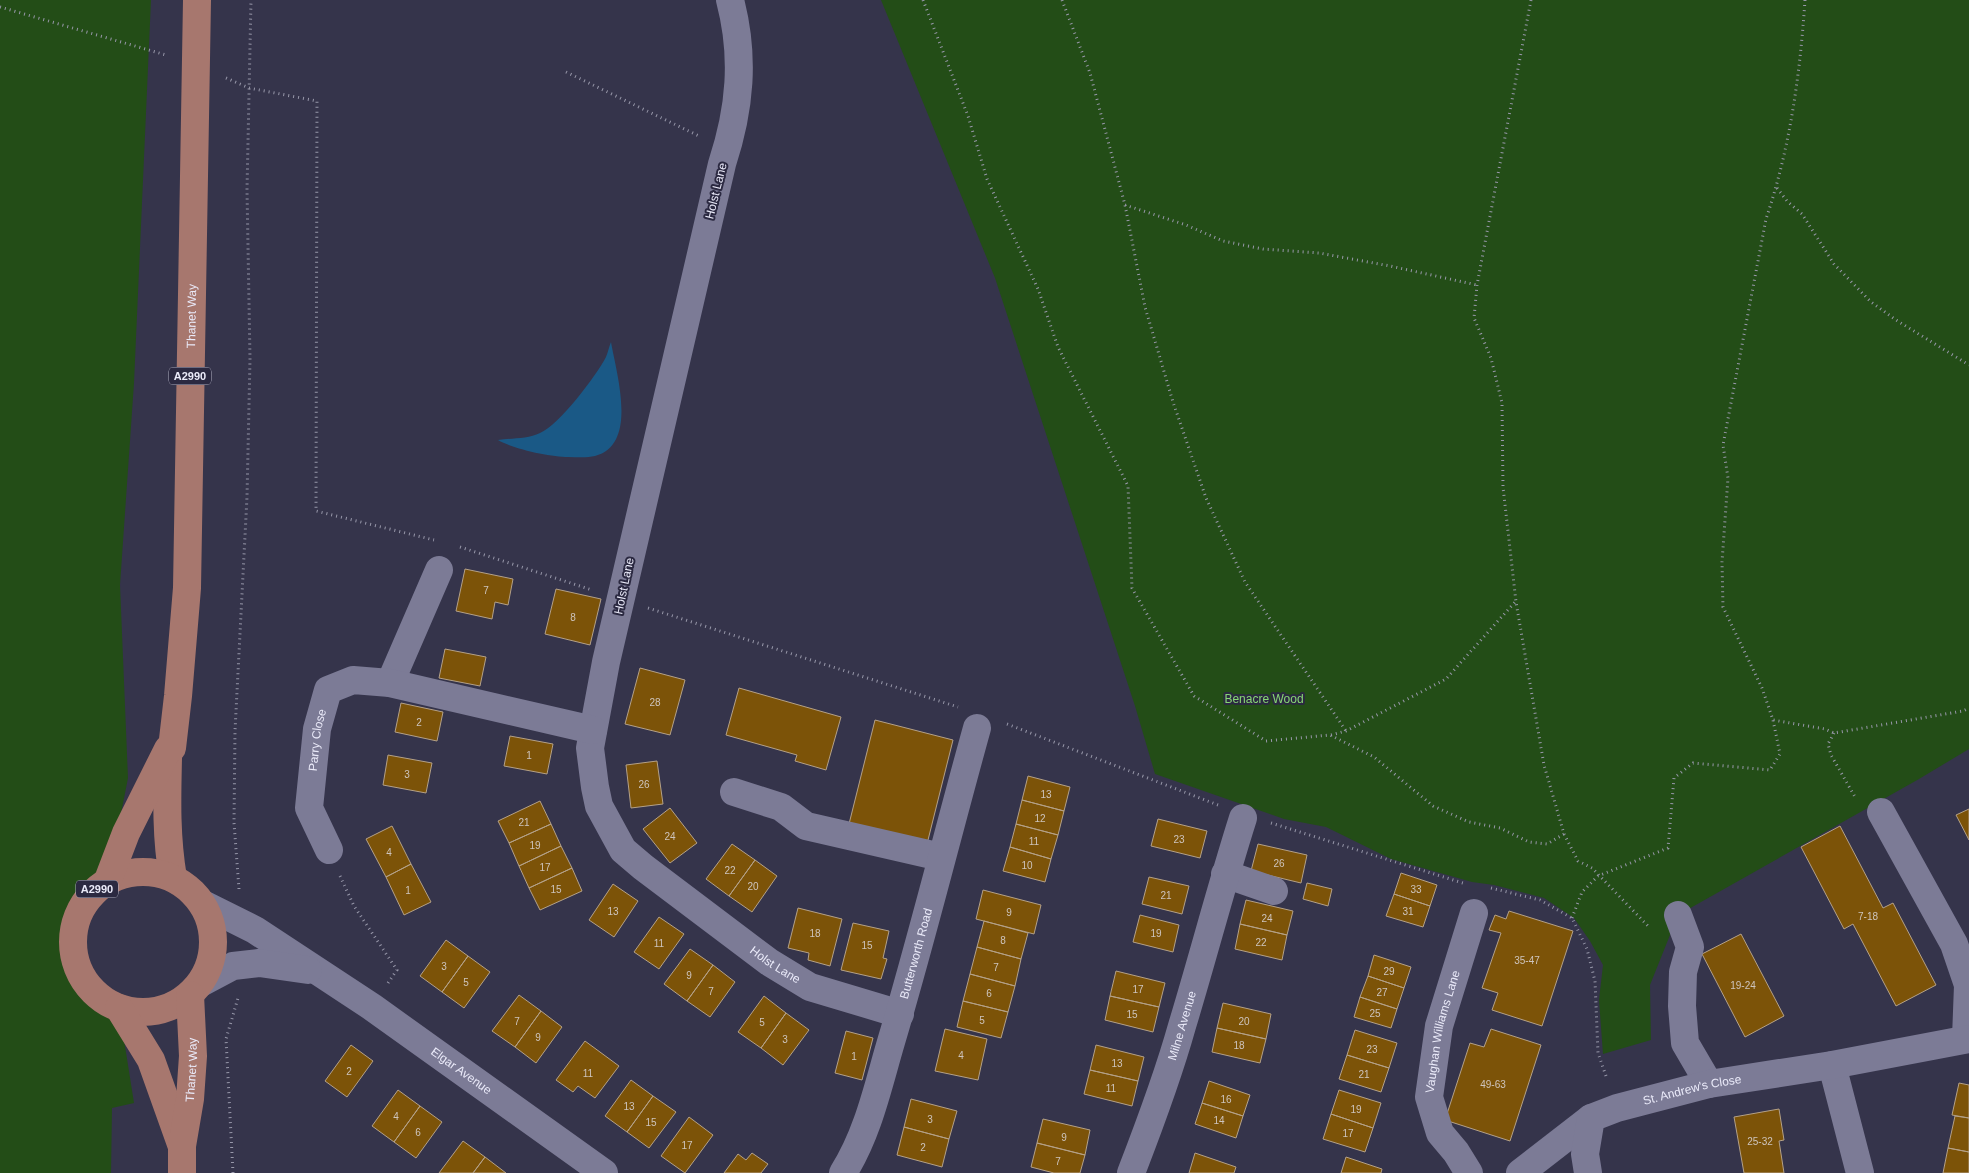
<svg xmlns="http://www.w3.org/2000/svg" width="1969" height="1173" font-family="Helvetica,sans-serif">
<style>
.green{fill:#234d17}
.water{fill:#1a5986}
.building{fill:#7c5308;stroke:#b4a188}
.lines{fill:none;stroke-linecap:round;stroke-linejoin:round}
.path{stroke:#9898aa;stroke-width:3;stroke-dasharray:1 4;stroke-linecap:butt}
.minor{stroke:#7c7b96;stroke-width:28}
.major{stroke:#a7776e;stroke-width:28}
.labels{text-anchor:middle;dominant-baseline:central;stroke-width:4;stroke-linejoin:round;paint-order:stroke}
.number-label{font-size:10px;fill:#cec4bd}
.shield{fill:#2b2941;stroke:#b1b0c2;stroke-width:1}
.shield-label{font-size:11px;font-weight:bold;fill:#eaeaf9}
.street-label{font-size:12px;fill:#eaeaf9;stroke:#2b2941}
.park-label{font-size:12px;fill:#88d675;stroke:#2b2941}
</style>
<rect width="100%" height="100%" fill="#35344b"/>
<path class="green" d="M 0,0 L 151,0 L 134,383 L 120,585 L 128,778 L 108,880 L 91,894 L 78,914 L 73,936 L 75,961 L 87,985 L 119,1008 L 134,1103 L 112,1108 L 111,1173 L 0,1173 Z
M 881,0 L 1969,0 L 1969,749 L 1919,779 L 1678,915 L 1650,985 L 1651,1040 L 1603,1054 L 1599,1000 L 1603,965 L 1590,941 L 1574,918 L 1544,898 L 1494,885 L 1472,882 L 1391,859 L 1326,827 L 1284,819 L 1155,774 L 1135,706 L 995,278 Z"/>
<path class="water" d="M 611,342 C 616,372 639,445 595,456 C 587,458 577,457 568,457 C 551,457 513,449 498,440 C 512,438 528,439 540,433 C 559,425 596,376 606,357 C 608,352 609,347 611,342 Z"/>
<path class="building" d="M 465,569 L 513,579 L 508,605 L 495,602 L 492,619 L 456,611 Z
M 556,589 L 601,599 L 590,645 L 545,634 Z
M 445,649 L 486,657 L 480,686 L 439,678 Z
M 640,668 L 685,680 L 670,735 L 625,724 Z
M 739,688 L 841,717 L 826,770 L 795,761 L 797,755 L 726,735 Z
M 401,703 L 443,712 L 437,741 L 395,732 Z
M 875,720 L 953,740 L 927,844 L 849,824 Z
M 510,736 L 553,744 L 547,774 L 504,766 Z
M 388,755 L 432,763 L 426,793 L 383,785 Z
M 657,761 L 663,804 L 631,808 L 626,765 Z
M 1028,776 L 1070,787 L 1064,811 L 1022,800 Z
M 1022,800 L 1064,811 L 1058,835 L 1016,824 Z
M 540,801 L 551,824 L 509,843 L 498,821 Z
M 670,808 L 697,843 L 670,863 L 643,829 Z
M 1969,809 L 1969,840 L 1956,815 Z
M 1158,819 L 1207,831 L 1200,858 L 1151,846 Z
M 551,824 L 561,846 L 519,866 L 509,843 Z
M 1016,824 L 1058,835 L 1051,859 L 1010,847 Z
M 392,826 L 411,864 L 386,877 L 366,839 Z
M 1840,826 L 1883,908 L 1893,903 L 1936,985 L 1896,1006 L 1853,924 L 1844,929 L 1801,847 Z
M 732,844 L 755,860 L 729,896 L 706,879 Z
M 1258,844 L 1307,855 L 1301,883 L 1251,871 Z
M 561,846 L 572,868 L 529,888 L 519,866 Z
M 1010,847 L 1051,859 L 1045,882 L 1003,871 Z
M 755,860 L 777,876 L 752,912 L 729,896 Z
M 411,864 L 431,902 L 404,915 L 386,877 Z
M 572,868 L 582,891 L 540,910 L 529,888 Z
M 1401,873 L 1437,885 L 1430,906 L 1394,894 Z
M 1149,877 L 1189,886 L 1182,914 L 1142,904 Z
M 1307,883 L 1332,889 L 1328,906 L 1303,899 Z
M 613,884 L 638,901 L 614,937 L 589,920 Z
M 983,890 L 1041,905 L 1034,934 L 976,919 Z
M 1394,894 L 1430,906 L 1423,927 L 1386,916 Z
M 1246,900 L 1293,911 L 1287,935 L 1240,924 Z
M 798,908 L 842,919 L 830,966 L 808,960 L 809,953 L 788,948 Z
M 1509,911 L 1573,931 L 1542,1026 L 1492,1010 L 1498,993 L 1482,988 L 1501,933 L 1489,930 L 1495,915 L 1506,919 Z
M 1140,915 L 1179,925 L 1173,952 L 1133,942 Z
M 659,917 L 684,934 L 659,969 L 634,952 Z
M 984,921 L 1028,933 L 1021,959 L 977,947 Z
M 853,923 L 889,931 L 883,958 L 887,959 L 881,979 L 841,970 Z
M 1240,924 L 1287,935 L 1282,960 L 1235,949 Z
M 1741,934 L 1784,1016 L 1745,1037 L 1702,954 Z
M 446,940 L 468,956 L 442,992 L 420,976 Z
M 977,947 L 1021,959 L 1015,986 L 970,974 Z
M 690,949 L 713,965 L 687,1001 L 664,984 Z
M 1374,955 L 1411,967 L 1404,988 L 1368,976 Z
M 468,956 L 490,972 L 464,1008 L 442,992 Z
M 713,965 L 735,982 L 710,1017 L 687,1001 Z
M 1116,971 L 1165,983 L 1159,1007 L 1110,996 Z
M 970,974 L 1015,986 L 1008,1012 L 963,1001 Z
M 1368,976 L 1404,988 L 1397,1009 L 1360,997 Z
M 519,995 L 541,1011 L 515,1047 L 492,1031 Z
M 764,996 L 786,1013 L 761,1048 L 738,1032 Z
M 1110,996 L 1159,1007 L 1153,1032 L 1105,1020 Z
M 1360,997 L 1397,1009 L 1391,1028 L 1354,1017 Z
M 963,1001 L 1008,1012 L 1001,1038 L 957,1027 Z
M 1223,1003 L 1271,1014 L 1266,1039 L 1217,1028 Z
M 541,1011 L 562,1027 L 536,1063 L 515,1047 Z
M 786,1013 L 809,1030 L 783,1065 L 761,1048 Z
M 1217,1028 L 1266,1039 L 1260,1063 L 1212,1052 Z
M 945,1029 L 987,1039 L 978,1080 L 935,1071 Z
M 1491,1029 L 1541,1045 L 1510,1141 L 1445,1120 L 1470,1043 L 1484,1047 Z
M 1355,1030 L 1397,1043 L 1389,1068 L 1347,1055 Z
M 846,1031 L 873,1038 L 862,1080 L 835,1073 Z
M 585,1041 L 619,1066 L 595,1098 L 578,1086 L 573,1092 L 556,1080 Z
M 351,1045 L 373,1061 L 347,1097 L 325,1081 Z
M 1096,1045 L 1144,1057 L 1138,1081 L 1090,1070 Z
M 1347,1055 L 1389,1068 L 1381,1092 L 1339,1079 Z
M 1090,1070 L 1138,1081 L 1132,1106 L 1084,1094 Z
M 631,1080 L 653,1096 L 627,1132 L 605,1116 Z
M 1209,1081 L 1250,1095 L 1243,1116 L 1202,1103 Z
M 1959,1083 L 1969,1085 L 1969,1118 L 1952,1115 Z
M 398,1090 L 420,1106 L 394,1142 L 372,1126 Z
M 1339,1090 L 1381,1103 L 1373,1128 L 1331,1114 Z
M 653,1096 L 676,1112 L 649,1148 L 627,1132 Z
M 911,1099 L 957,1111 L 949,1139 L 904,1127 Z
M 1202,1103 L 1243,1116 L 1236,1138 L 1195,1124 Z
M 420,1106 L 442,1122 L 416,1158 L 394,1142 Z
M 1779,1109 L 1784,1140 L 1779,1141 L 1784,1173 L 1744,1173 L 1734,1117 Z
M 1331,1114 L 1373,1128 L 1365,1152 L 1323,1139 Z
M 1955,1116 L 1969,1118 L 1969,1152 L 1948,1148 Z
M 689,1117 L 713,1135 L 685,1173 L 661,1156 Z
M 1043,1119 L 1090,1130 L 1085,1155 L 1037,1143 Z
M 904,1127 L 949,1139 L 942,1167 L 897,1155 Z
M 463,1141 L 485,1157 L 473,1173 L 439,1173 Z
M 1037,1143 L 1085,1155 L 1080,1173 L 1054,1173 L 1031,1167 Z
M 1948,1148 L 1969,1152 L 1969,1173 L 1943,1173 Z
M 752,1153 L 768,1164 L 761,1173 L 724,1173 L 738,1154 L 746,1160 Z
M 1195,1153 L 1236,1167 L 1234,1173 L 1189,1173 Z
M 485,1157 L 506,1173 L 473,1173 Z
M 1346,1157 L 1382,1169 L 1381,1173 L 1341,1173 Z"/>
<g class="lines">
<path class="path" d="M 923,0 L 968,116 L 987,179 L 1038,289 L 1058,347 L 1128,486 L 1132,588 L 1194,696 L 1266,741 L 1330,735 L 1374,757 L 1433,806 L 1469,822 L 1500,828 L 1529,842 L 1547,844 L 1564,834
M 1062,0 L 1090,73 L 1125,205 L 1145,307 L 1173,402 L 1206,498 L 1245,582 L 1346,731
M 1531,0 L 1477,285 L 1474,318 L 1491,358 L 1502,403 L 1503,487 L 1516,602 L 1544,765 L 1564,834 L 1578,861 L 1592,868 L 1650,928
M 1805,0 C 1800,75 1790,148 1766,219 L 1723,445 L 1728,478 L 1722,562 L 1723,607 L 1762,688 L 1773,720 L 1825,729 L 1834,733 L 1963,711 L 1969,708
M 0,7 L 166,55
M 566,72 L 699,136
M 226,78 L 249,88 L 317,101 L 316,511 L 434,540
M 1777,188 L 1787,201 L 1802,214 L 1834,264 L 1871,302 L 1896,320 L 1969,365
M 1125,205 L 1186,225 L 1223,241 L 1263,249 L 1319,253 L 1390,266 L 1477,285
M 460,547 L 592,590
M 648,608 L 958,707
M 1007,724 L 1218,805
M 1834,733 L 1828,744 L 1831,755 L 1855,797
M 1331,735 L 1346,731 L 1446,679 L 1515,602
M 1271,823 L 1466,884
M 340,876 L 354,906 L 397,970 L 388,983
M 1491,888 L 1540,900 L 1572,918 L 1587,949 L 1595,981 L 1598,1053 L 1607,1079
M 239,889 L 234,823 L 235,731 L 247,497 L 250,359 L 247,190 L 251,0
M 1572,918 L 1582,892 L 1598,876 L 1668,848 L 1674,778 L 1693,763 L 1770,770 L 1780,754 L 1773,720
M 233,1173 L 226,1039 L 238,998"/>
<g class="minor">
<path id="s1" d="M 730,0 C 745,57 740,109 722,164 L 606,662 L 590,748 L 595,787 L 599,806 L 623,850 L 643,867 L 769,962 L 810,987 L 900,1014"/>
<path d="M 390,683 L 439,570"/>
<path d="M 734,792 L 781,807 L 806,826 L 941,857"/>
<path d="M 1881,812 L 1954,944 L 1968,985 L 1966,1038"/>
<path id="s2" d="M 329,850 L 309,808 L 317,729 L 328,690 L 353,680 L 390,683 L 593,730"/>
<path d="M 1225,874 L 1274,891"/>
<path id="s3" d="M 203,904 L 255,930 L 372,1007 L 604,1173"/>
<path d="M 1678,915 L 1690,947 L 1683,972 L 1682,1006 L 1685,1043 L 1709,1084"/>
<path d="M 201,983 L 233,966 L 259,963 L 308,970"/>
<path d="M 1832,1065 L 1860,1173"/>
<path id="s4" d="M 843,1173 C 868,1134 878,1086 891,1042 C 922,938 948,832 977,728"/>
<path id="s5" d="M 1131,1173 C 1150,1124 1168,1076 1182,1026 C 1203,957 1221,887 1243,818"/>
<path id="s6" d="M 1469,1173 L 1456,1152 L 1440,1133 L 1429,1097 L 1439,1026 L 1474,913"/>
<path d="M 1520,1173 L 1591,1118"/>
<path id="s7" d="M 1588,1173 L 1585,1154 L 1591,1118 L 1617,1108 L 1709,1084 L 1832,1065 L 1969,1039"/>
</g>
<g class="major">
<path d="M 168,758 C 167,800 166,837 173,878"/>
<circle cx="143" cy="942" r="70"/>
<path id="s8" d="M 108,880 L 126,833 L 168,749 L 172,748 L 178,696 L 187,588 L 197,0"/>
<path d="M 119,1008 L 151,1060 L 181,1144"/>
<path id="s9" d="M 182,1173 L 182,1146 L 190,1099 L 193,1056 L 190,995"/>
</g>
</g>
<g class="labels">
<g class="number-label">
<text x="486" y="590">7</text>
<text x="573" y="617">8</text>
<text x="655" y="702">28</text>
<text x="419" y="722">2</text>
<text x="529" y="755">1</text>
<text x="407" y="774">3</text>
<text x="644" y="784">26</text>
<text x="1046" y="794">13</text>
<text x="1040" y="818">12</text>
<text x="524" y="822">21</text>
<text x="670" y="836">24</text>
<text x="1179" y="839">23</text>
<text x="1034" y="841">11</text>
<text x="535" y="845">19</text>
<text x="389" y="852">4</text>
<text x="1279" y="863">26</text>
<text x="1027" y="865">10</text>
<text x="545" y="867">17</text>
<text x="730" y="870">22</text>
<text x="753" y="886">20</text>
<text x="556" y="889">15</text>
<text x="1416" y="889">33</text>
<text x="408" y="890">1</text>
<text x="1166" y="895">21</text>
<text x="613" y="911">13</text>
<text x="1408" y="911">31</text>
<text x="1009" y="912">9</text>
<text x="1868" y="916">7-18</text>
<text x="1267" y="918">24</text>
<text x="815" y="933">18</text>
<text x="1156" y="933">19</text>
<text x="1003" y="940">8</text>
<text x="1261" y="942">22</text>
<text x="659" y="943">11</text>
<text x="867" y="945">15</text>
<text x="1527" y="960">35-47</text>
<text x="444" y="966">3</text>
<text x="996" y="967">7</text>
<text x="1389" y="971">29</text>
<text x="689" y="975">9</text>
<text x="466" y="982">5</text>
<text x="1743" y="985">19-24</text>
<text x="1138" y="989">17</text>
<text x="711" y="991">7</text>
<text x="1382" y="992">27</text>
<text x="989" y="993">6</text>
<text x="1375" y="1013">25</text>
<text x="1132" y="1014">15</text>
<text x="982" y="1020">5</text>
<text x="517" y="1021">7</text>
<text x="1244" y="1021">20</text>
<text x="762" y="1022">5</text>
<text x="538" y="1037">9</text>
<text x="785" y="1039">3</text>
<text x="1239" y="1045">18</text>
<text x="1372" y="1049">23</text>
<text x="961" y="1055">4</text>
<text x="854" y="1056">1</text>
<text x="1117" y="1063">13</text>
<text x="349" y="1071">2</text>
<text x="588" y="1073">11</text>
<text x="1364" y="1074">21</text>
<text x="1493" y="1084">49-63</text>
<text x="1111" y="1088">11</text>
<text x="1226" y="1099">16</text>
<text x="629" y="1106">13</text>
<text x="1356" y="1109">19</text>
<text x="396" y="1116">4</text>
<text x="930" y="1119">3</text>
<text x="1219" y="1120">14</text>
<text x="651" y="1122">15</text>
<text x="418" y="1132">6</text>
<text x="1348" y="1133">17</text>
<text x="1064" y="1137">9</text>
<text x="1760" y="1141">25-32</text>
<text x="687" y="1145">17</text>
<text x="923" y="1147">2</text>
<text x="1058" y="1161">7</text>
</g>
<g class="shield">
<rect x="169" y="367.5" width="42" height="17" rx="4"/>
<rect x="76" y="880.5" width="42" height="17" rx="4"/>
</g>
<g class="shield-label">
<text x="190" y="376">A2990</text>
<text x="97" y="889">A2990</text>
</g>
<g class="street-label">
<text transform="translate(716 191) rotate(-76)">Holst Lane</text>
<text stroke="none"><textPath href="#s8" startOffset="581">Thanet Way</textPath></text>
<text transform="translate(624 586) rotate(-78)">Holst Lane</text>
<text stroke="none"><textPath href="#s2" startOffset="115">Parry Close</textPath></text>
<text stroke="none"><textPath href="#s4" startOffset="232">Butterworth Road</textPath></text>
<text stroke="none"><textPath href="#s1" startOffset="1065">Holst Lane</textPath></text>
<text stroke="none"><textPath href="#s5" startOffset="156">Milne Avenue</textPath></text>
<text stroke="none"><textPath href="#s6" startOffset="154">Vaughan Williams Lane</textPath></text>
<text stroke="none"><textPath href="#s9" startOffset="104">Thanet Way</textPath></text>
<text stroke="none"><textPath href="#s3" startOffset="308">Elgar Avenue</textPath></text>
<text stroke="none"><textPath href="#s7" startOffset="161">St. Andrew's Close</textPath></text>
</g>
<g class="park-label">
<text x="1264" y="699">Benacre Wood</text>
</g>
</g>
</svg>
